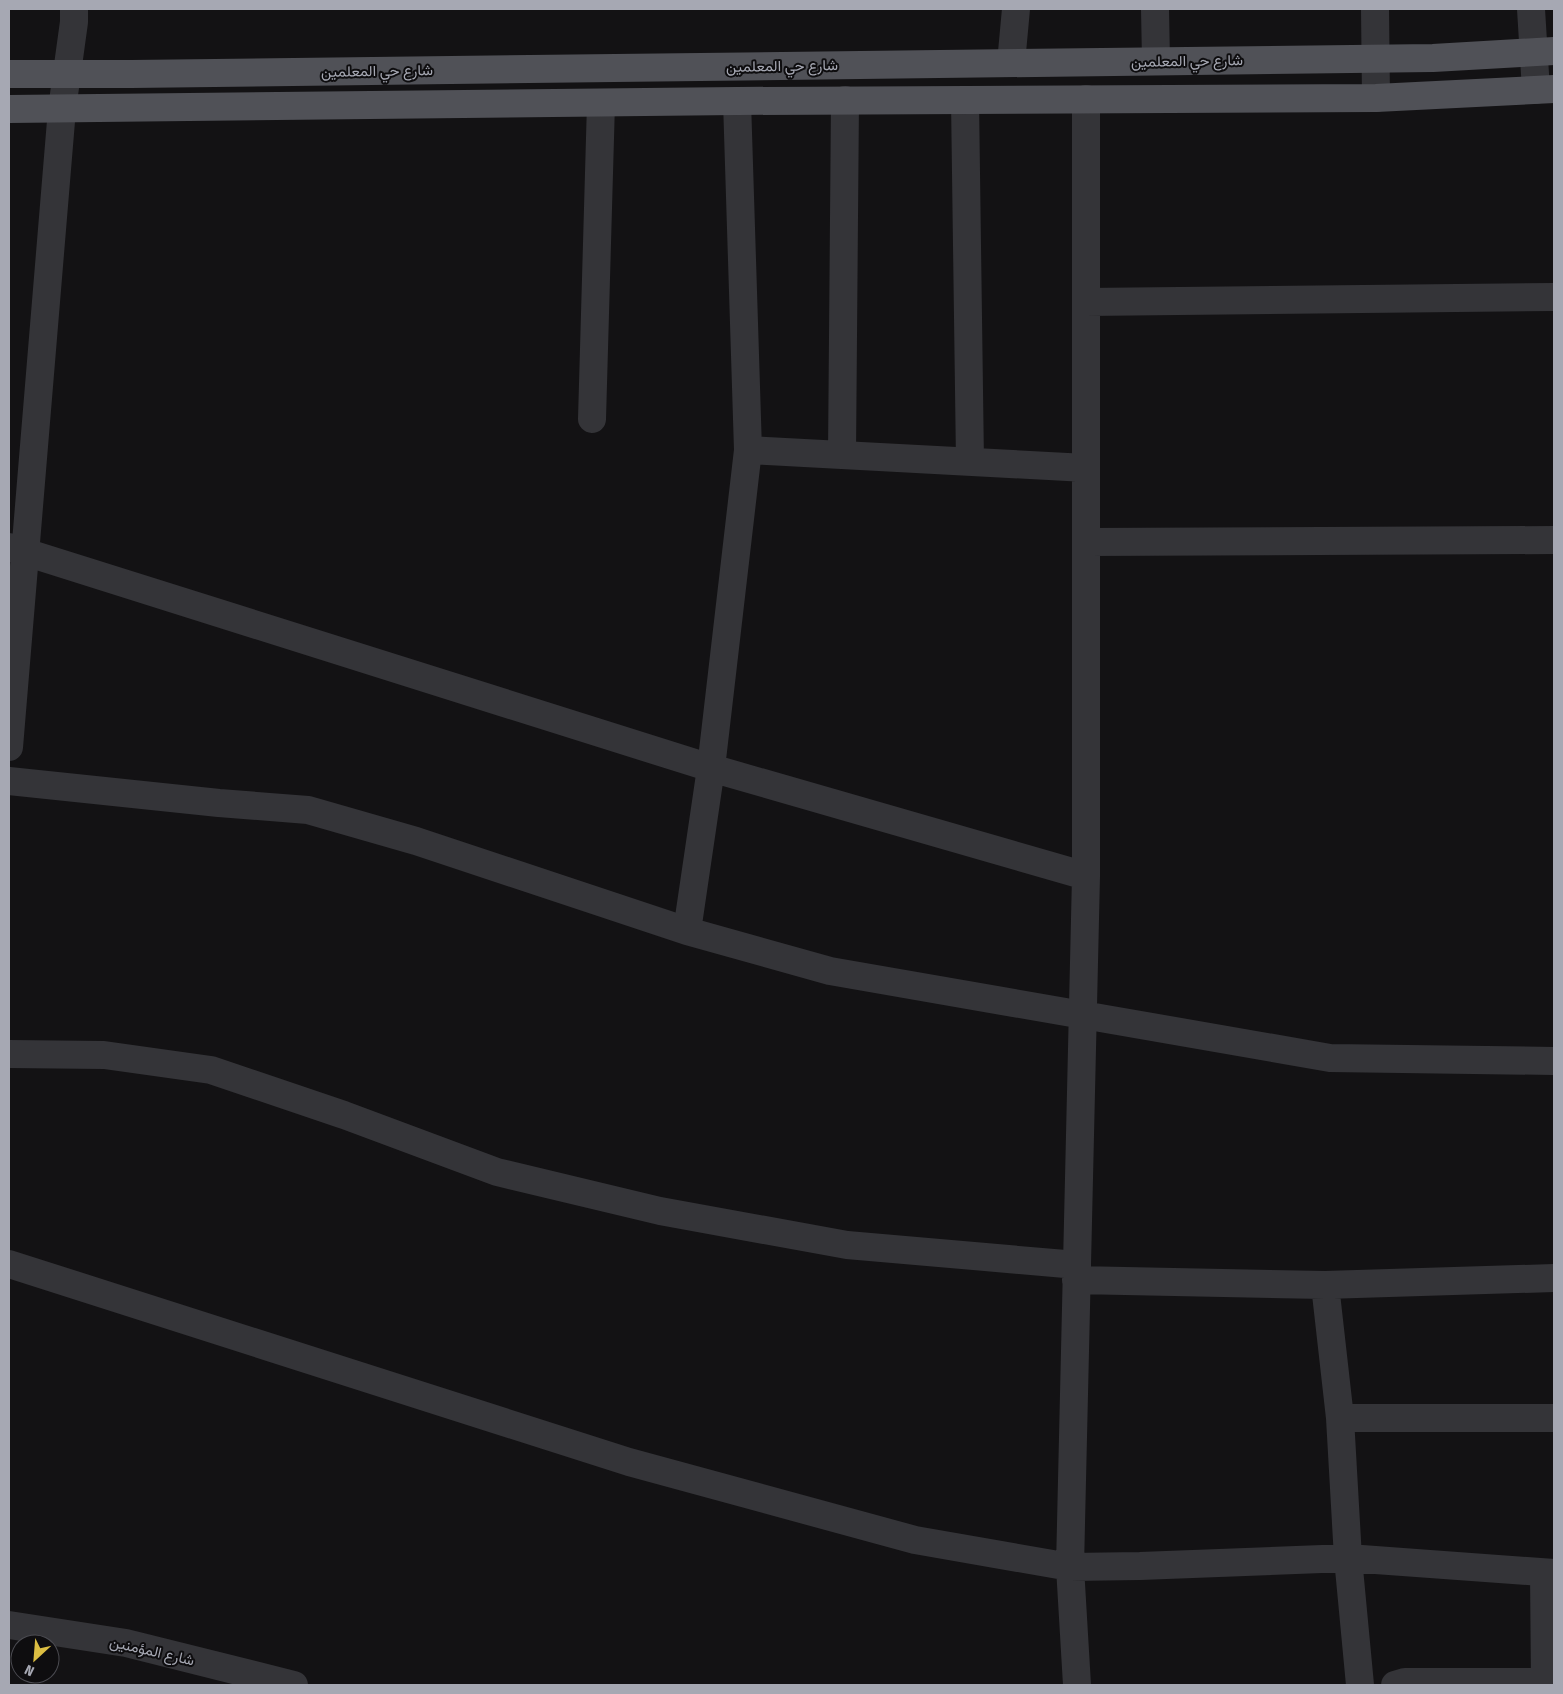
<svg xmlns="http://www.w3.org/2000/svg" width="1563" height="1694" font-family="'Fira Sans Condensed',Vazirmatn,sans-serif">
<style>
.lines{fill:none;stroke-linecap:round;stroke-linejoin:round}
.minor{stroke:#343438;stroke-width:28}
.major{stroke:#505157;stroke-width:28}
.labels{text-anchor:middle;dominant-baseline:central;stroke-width:4;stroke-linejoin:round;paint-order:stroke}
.street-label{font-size:15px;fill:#a6a8b3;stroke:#0e0d0f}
</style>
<rect width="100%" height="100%" fill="#131214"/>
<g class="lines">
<path class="minor" d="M 1155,9 L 1156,61
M 1375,9 L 1376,98
M 1531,9 L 1536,90
M 1011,63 L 1016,9
M 965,100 L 970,462
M 1086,302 L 1554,297
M 592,419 L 601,103
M 748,450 L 1086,468
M 842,455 L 845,100
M 1086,542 L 1554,540
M 9,547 L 711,768 L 1086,876
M 9,747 L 62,109 L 74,22 L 74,9
M 9,781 L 219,803 L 308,810 L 416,841 L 687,931 L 830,971 L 1330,1058 L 1554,1061
M 687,931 L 711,768 L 748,450 L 737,101
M 9,1054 L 104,1055 L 211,1070 L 344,1115 L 497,1172 L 660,1211 L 847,1245 L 1077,1265
M 9,1264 L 629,1462 L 915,1540 L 1070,1567 L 1140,1566 L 1348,1558 L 1554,1573
M 1076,1280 L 1325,1285 L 1554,1278
M 1325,1285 L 1340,1418 L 1348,1558 L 1360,1685
M 1340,1418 L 1554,1418
M 1544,1573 L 1545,1685
M 9,1625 L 126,1643 L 294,1685
M 1077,1685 L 1070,1567 L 1086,876 L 1086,99
M 1395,1685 L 1405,1682 L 1545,1682 L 1554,1683"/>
<path class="major" d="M 9,74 L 131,74 L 1433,58 L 1554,51
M 9,109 L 737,101 L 1376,98 L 1554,89"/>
</g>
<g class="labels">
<g class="street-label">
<text transform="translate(1187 61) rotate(-1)">شارع حي المعلمين</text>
<text transform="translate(782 66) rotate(-1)">شارع حي المعلمين</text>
<text transform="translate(377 71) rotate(-1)">شارع حي المعلمين</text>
<text transform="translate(152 1651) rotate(13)">شارع المؤمنين</text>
</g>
</g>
<rect width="1563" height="1694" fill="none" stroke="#a6a8b3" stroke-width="20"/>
<g transform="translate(35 1659) rotate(206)"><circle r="24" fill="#0e0d0f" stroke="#4b4b51"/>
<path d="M0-4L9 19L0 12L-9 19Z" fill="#dcbe42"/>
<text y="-8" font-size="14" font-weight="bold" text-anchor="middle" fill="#a6a8b3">N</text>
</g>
</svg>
